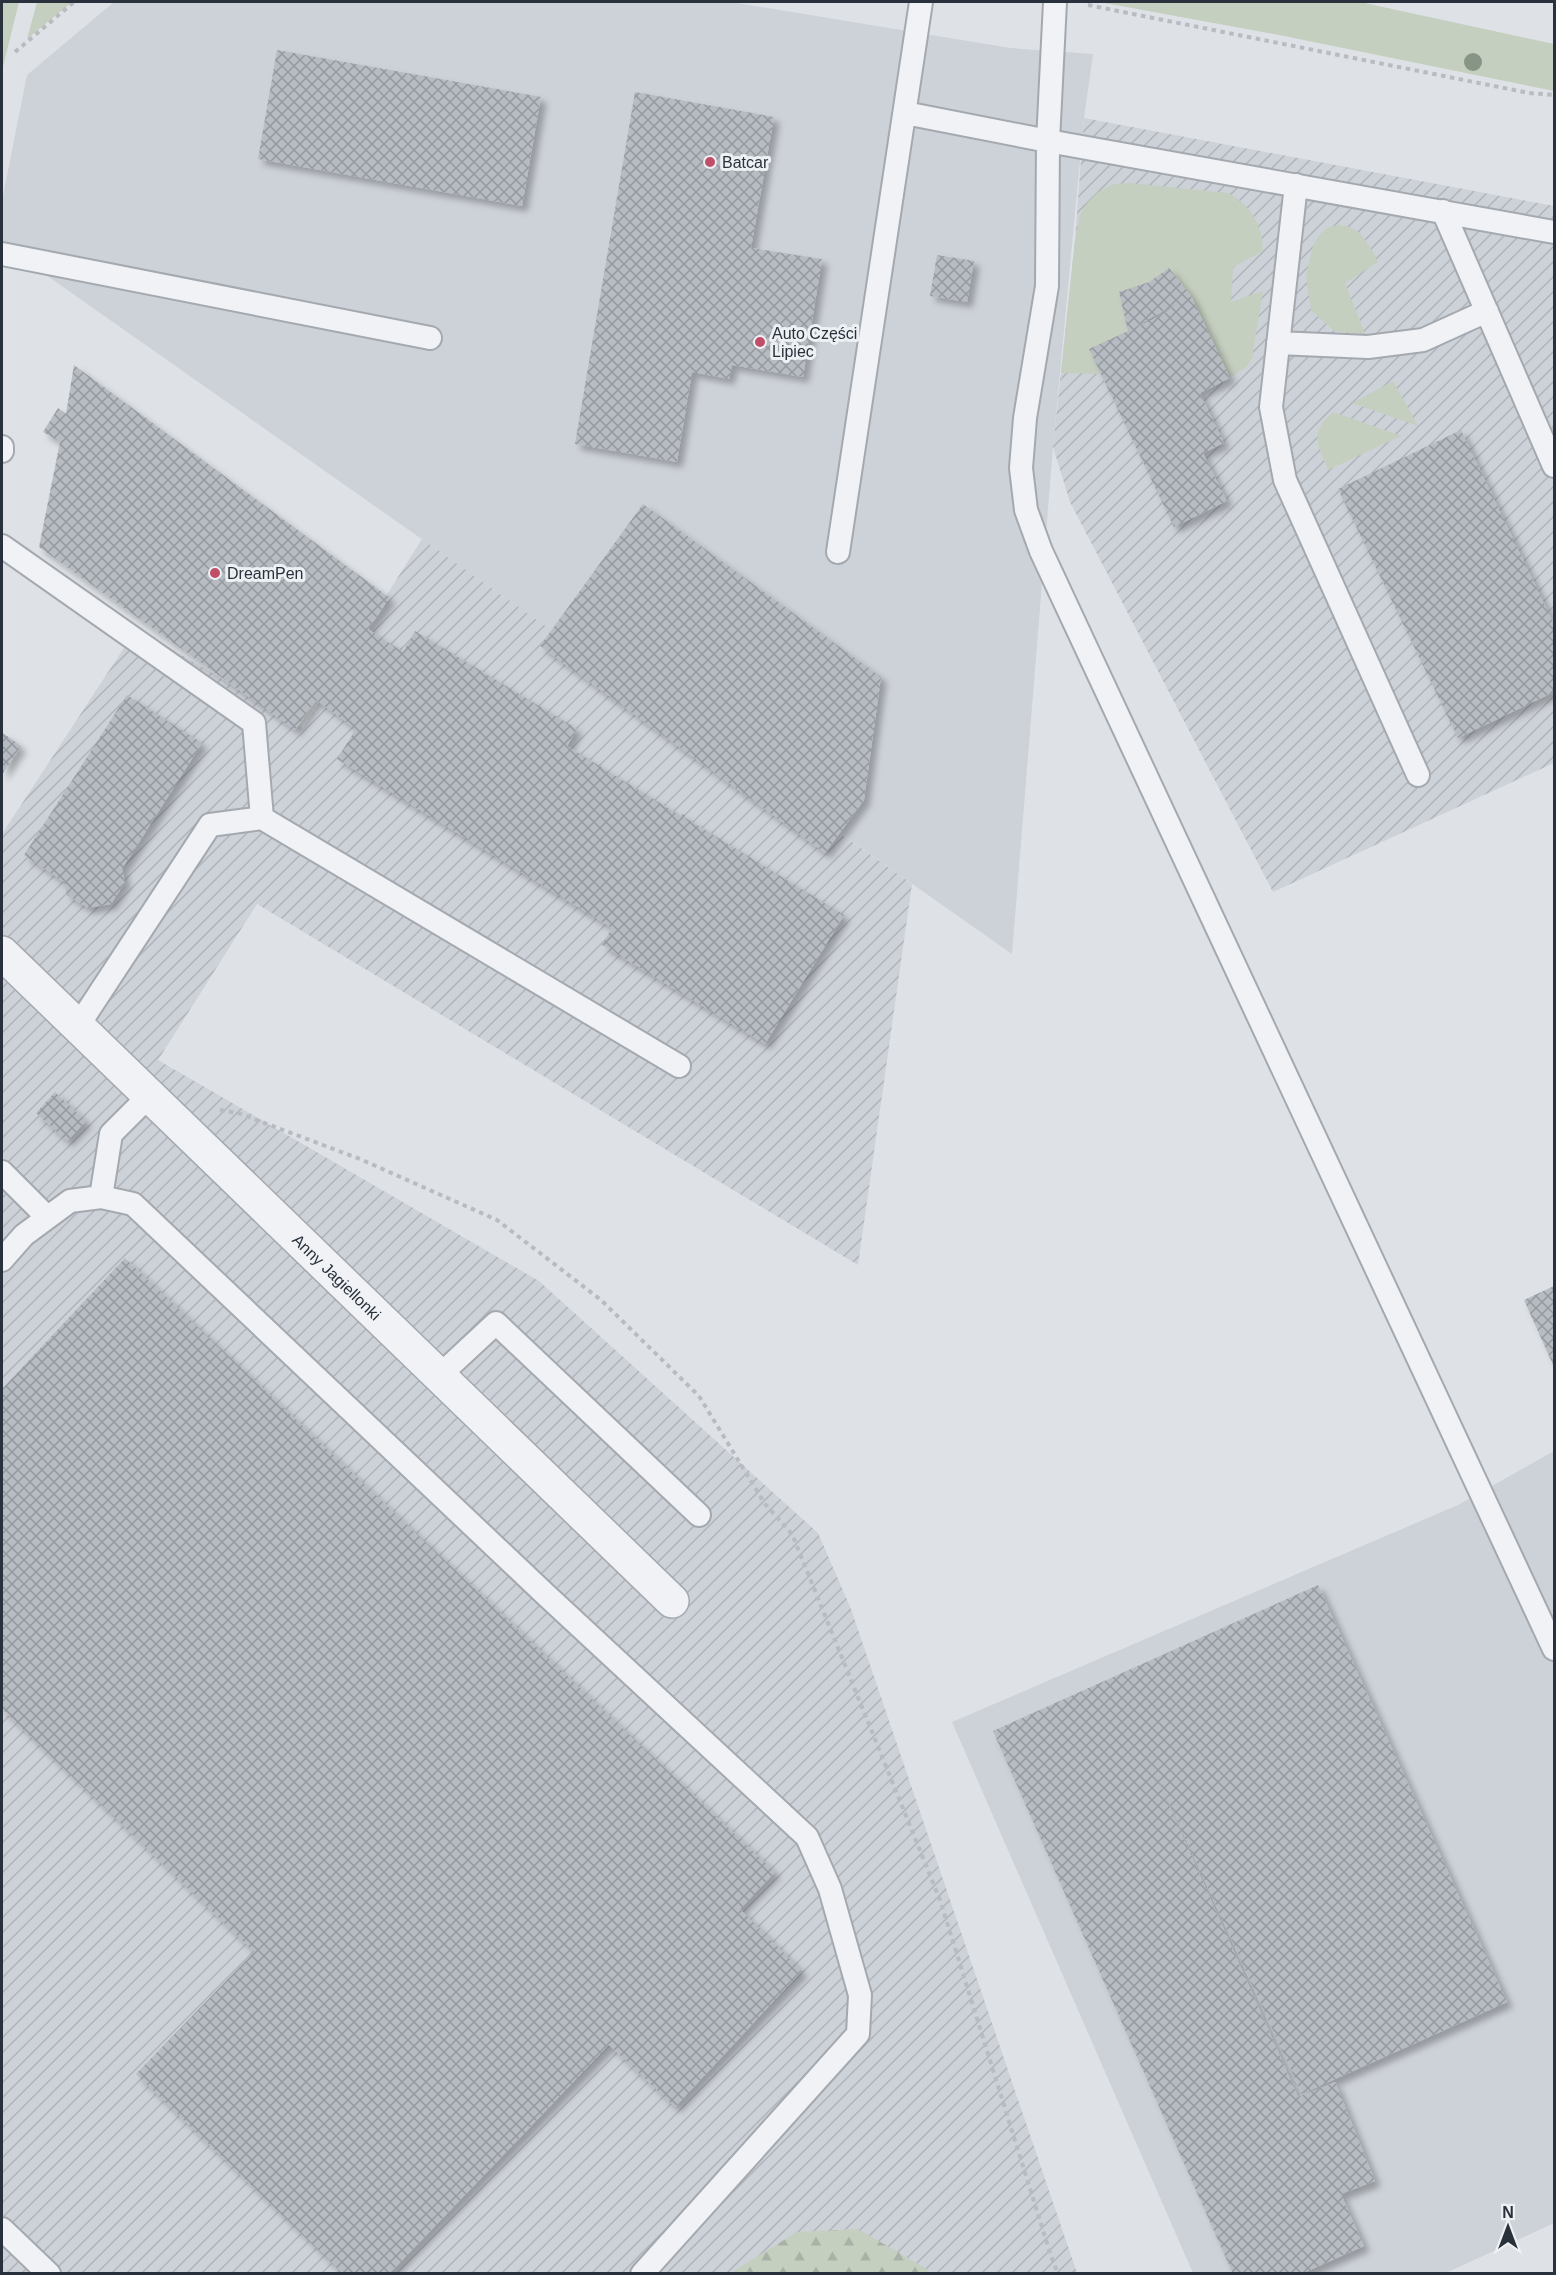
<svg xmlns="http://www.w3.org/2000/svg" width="1556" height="2275" font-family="Helvetica,sans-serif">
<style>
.built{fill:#cdd1d8}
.industrial{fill:url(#industrial-furrows)}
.grass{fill:#c5cfc0}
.forest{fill:url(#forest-firs)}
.building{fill:url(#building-cross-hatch);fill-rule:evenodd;filter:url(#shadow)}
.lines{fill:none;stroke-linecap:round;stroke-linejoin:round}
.service-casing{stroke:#a4a9b0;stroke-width:26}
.minor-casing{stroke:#a4a9b0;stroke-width:36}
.path{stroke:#b8bcc1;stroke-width:4;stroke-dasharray:4.5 4.5;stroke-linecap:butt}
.service{stroke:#f0f2f5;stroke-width:22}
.minor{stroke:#f0f2f5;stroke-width:33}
.tree{fill:#879586}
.poi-dot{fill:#c14e69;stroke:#edf1f4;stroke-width:2}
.labels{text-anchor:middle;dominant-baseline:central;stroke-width:6;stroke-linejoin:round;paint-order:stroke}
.poi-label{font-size:16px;fill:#29313c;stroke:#edf1f4;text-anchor:start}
.street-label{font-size:16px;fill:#29313c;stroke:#edf1f4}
</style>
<defs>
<pattern id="industrial-furrows" width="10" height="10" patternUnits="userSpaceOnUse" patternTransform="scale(1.5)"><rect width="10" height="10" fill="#cdd1d8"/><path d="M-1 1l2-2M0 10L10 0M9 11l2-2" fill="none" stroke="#b0b4ba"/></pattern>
<pattern id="forest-firs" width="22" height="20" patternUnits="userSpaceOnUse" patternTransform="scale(1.5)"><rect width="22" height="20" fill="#c5cfc0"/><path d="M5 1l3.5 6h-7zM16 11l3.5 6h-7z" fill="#a9b2a6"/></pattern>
<pattern id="building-cross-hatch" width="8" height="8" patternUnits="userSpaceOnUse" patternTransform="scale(1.5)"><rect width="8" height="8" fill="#b6bcc2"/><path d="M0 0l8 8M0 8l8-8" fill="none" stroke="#94999f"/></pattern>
<filter id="shadow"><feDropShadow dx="5.5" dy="5.5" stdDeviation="3" flood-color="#0004"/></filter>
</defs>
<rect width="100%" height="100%" fill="#dee2e6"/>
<path class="built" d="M 114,2 L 731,2 L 1010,48 L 1093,54 L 1084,118 L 1053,447 L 1012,954 L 2,244 L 2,201 L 27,75 Z
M 1554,1451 L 1554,2223 L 1446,2273 L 1193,2273 L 952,1722 L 1458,1505 Z"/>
<path class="industrial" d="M 1084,118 L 1554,206 L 1554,763 L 1273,892 L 1070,502 L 1053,447 L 1075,240 Z
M 422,539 L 912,884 L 858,1265 L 257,904 L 158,1060 L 539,1281 L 818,1533 L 851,1609 L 1077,2273 L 2,2274 L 2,834 L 137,628 L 303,728 Z"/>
<path class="grass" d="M 3,2 L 19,2 L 2,71 L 2,6 Z
M 37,2 L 72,2 L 27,39 Z
M 1099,2 L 1360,2 L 1554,44 L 1554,91 L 1274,34 Z
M 1130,183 L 1228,193 C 1251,205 1263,226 1263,251 L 1233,267 L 1231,302 L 1263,291 L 1252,358 L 1246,367 L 1230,378 L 1191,296 L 1169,268 L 1149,282 L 1119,292 L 1128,331 L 1090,349 L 1101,374 L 1061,373 L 1075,240 L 1080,215 L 1088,202 L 1098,192 L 1114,184 Z
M 1338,225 C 1359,225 1369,244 1378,262 L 1345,283 L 1365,334 L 1334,331 L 1311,310 L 1306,275 L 1313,246 L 1320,234 L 1329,227 Z
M 1393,381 L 1418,426 L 1352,403 Z
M 1333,412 L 1401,436 L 1328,470 C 1318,444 1309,433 1333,412 Z"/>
<path class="forest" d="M 858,2229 L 925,2268 L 929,2273 L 730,2273 L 797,2232 Z"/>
<path class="building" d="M 277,50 L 541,97 L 522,206 L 258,159 Z
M 635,92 L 774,117 L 751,248 L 822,259 L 803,377 L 732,365 L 729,379 L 692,372 L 677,462 L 575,444 Z
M 937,255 L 974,261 L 967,302 L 930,296 Z
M 1169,268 L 1191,296 L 1230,378 L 1200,393 L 1224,443 L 1203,453 L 1227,501 L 1174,527 L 1089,349 L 1128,331 L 1119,292 L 1149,282 ZM 1182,301 L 1163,314 L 1137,327 L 1137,326 Z
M 74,365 L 390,598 L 368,629 L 403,652 L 415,631 L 577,729 L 567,746 L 681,816 L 683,814 L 685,815 L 684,817 L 844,915 L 765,1044 L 602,945 L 612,928 L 337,759 L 356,729 L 316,700 L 295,730 L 39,547 L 60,442 L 43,432 L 58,408 L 66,414 Z
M 1461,430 L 1554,624 L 1554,692 L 1458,738 L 1338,489 Z
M 643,504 L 881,677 L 864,800 L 825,853 L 540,646 Z
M 127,695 L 202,743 L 122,869 L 125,882 L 111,904 L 88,908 L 67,895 L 64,882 L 24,855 Z
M 3,733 L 21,746 L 2,775 L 2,736 Z
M 55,1092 L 86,1121 L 67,1141 L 36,1113 Z
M 125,1258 L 775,1872 L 740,1909 L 802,1971 L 675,2107 L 609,2045 L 389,2274 L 343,2274 L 136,2074 L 254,1952 L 2,1709 L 2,1389 Z
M 1554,1286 L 1554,1367 L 1524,1300 Z
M 1318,1585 L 1507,2002 L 1302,2094 L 1143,1746 L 1298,2097 L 1335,2082 L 1375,2181 L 1341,2194 L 1364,2246 L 1301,2274 L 1233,2274 L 993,1731 Z"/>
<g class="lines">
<g class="service-casing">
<path id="service" d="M 1055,2 L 1048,141 L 1047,286 L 1025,418 L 1021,468 L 1026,510 L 1041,551 L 1554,1649
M 905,113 L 1048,141 L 1554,232
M 1296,185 L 1271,407 L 1285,480 L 1418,775
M 1443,211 L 1554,466
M 2,254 L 430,338
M 1278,343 L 1368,347 L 1423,340 L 1487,311
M 2,447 L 2,451
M 2,546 L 254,723 L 262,818
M 838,552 L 921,2
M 78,1026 L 210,825 L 262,818 L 679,1066
M 2,1172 L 47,1217
M 101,1197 L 111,1134 L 149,1096
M 2,1260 L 24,1235 L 70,1201 L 101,1197 L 133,1204 L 545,1594 L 807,1837 L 830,1889 L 860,1995 L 858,2034 L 642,2274
M 439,1376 L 496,1323 L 699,1515
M 2,2229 L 49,2274"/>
</g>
<g class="minor-casing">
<g id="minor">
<path id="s1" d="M 2,953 L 672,1601"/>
</g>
</g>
<path class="path" d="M 1088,5 L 1529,93 L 1554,95
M 15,52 L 74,2
M 220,1110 L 238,1113 L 360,1159 L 497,1220 L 601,1300 L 699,1396 L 765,1504 L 792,1534 L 940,1900 L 1051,2256 L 1058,2274"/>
<use href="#service" class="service"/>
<use href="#minor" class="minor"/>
</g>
<circle class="tree" cx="1473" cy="62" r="9"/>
<g class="poi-dot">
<circle cx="710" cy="162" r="6"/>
<circle cx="760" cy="342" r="6"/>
<circle cx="215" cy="573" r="6"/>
</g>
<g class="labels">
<g class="poi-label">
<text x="722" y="162">Batcar</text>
<text x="772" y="333">Auto Części<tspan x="772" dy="18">Lipiec</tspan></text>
<text x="227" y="573">DreamPen</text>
</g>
<g class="street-label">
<text stroke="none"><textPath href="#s1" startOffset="466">Anny Jagiellonki</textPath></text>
</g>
</g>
<rect width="1556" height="2275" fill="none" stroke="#29313c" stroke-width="6"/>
<g transform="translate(1508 2227)" stroke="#edf1f4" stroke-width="4.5" paint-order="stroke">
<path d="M0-4.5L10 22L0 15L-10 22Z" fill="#29313c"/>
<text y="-9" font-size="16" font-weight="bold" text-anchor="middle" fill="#29313c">N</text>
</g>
</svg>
